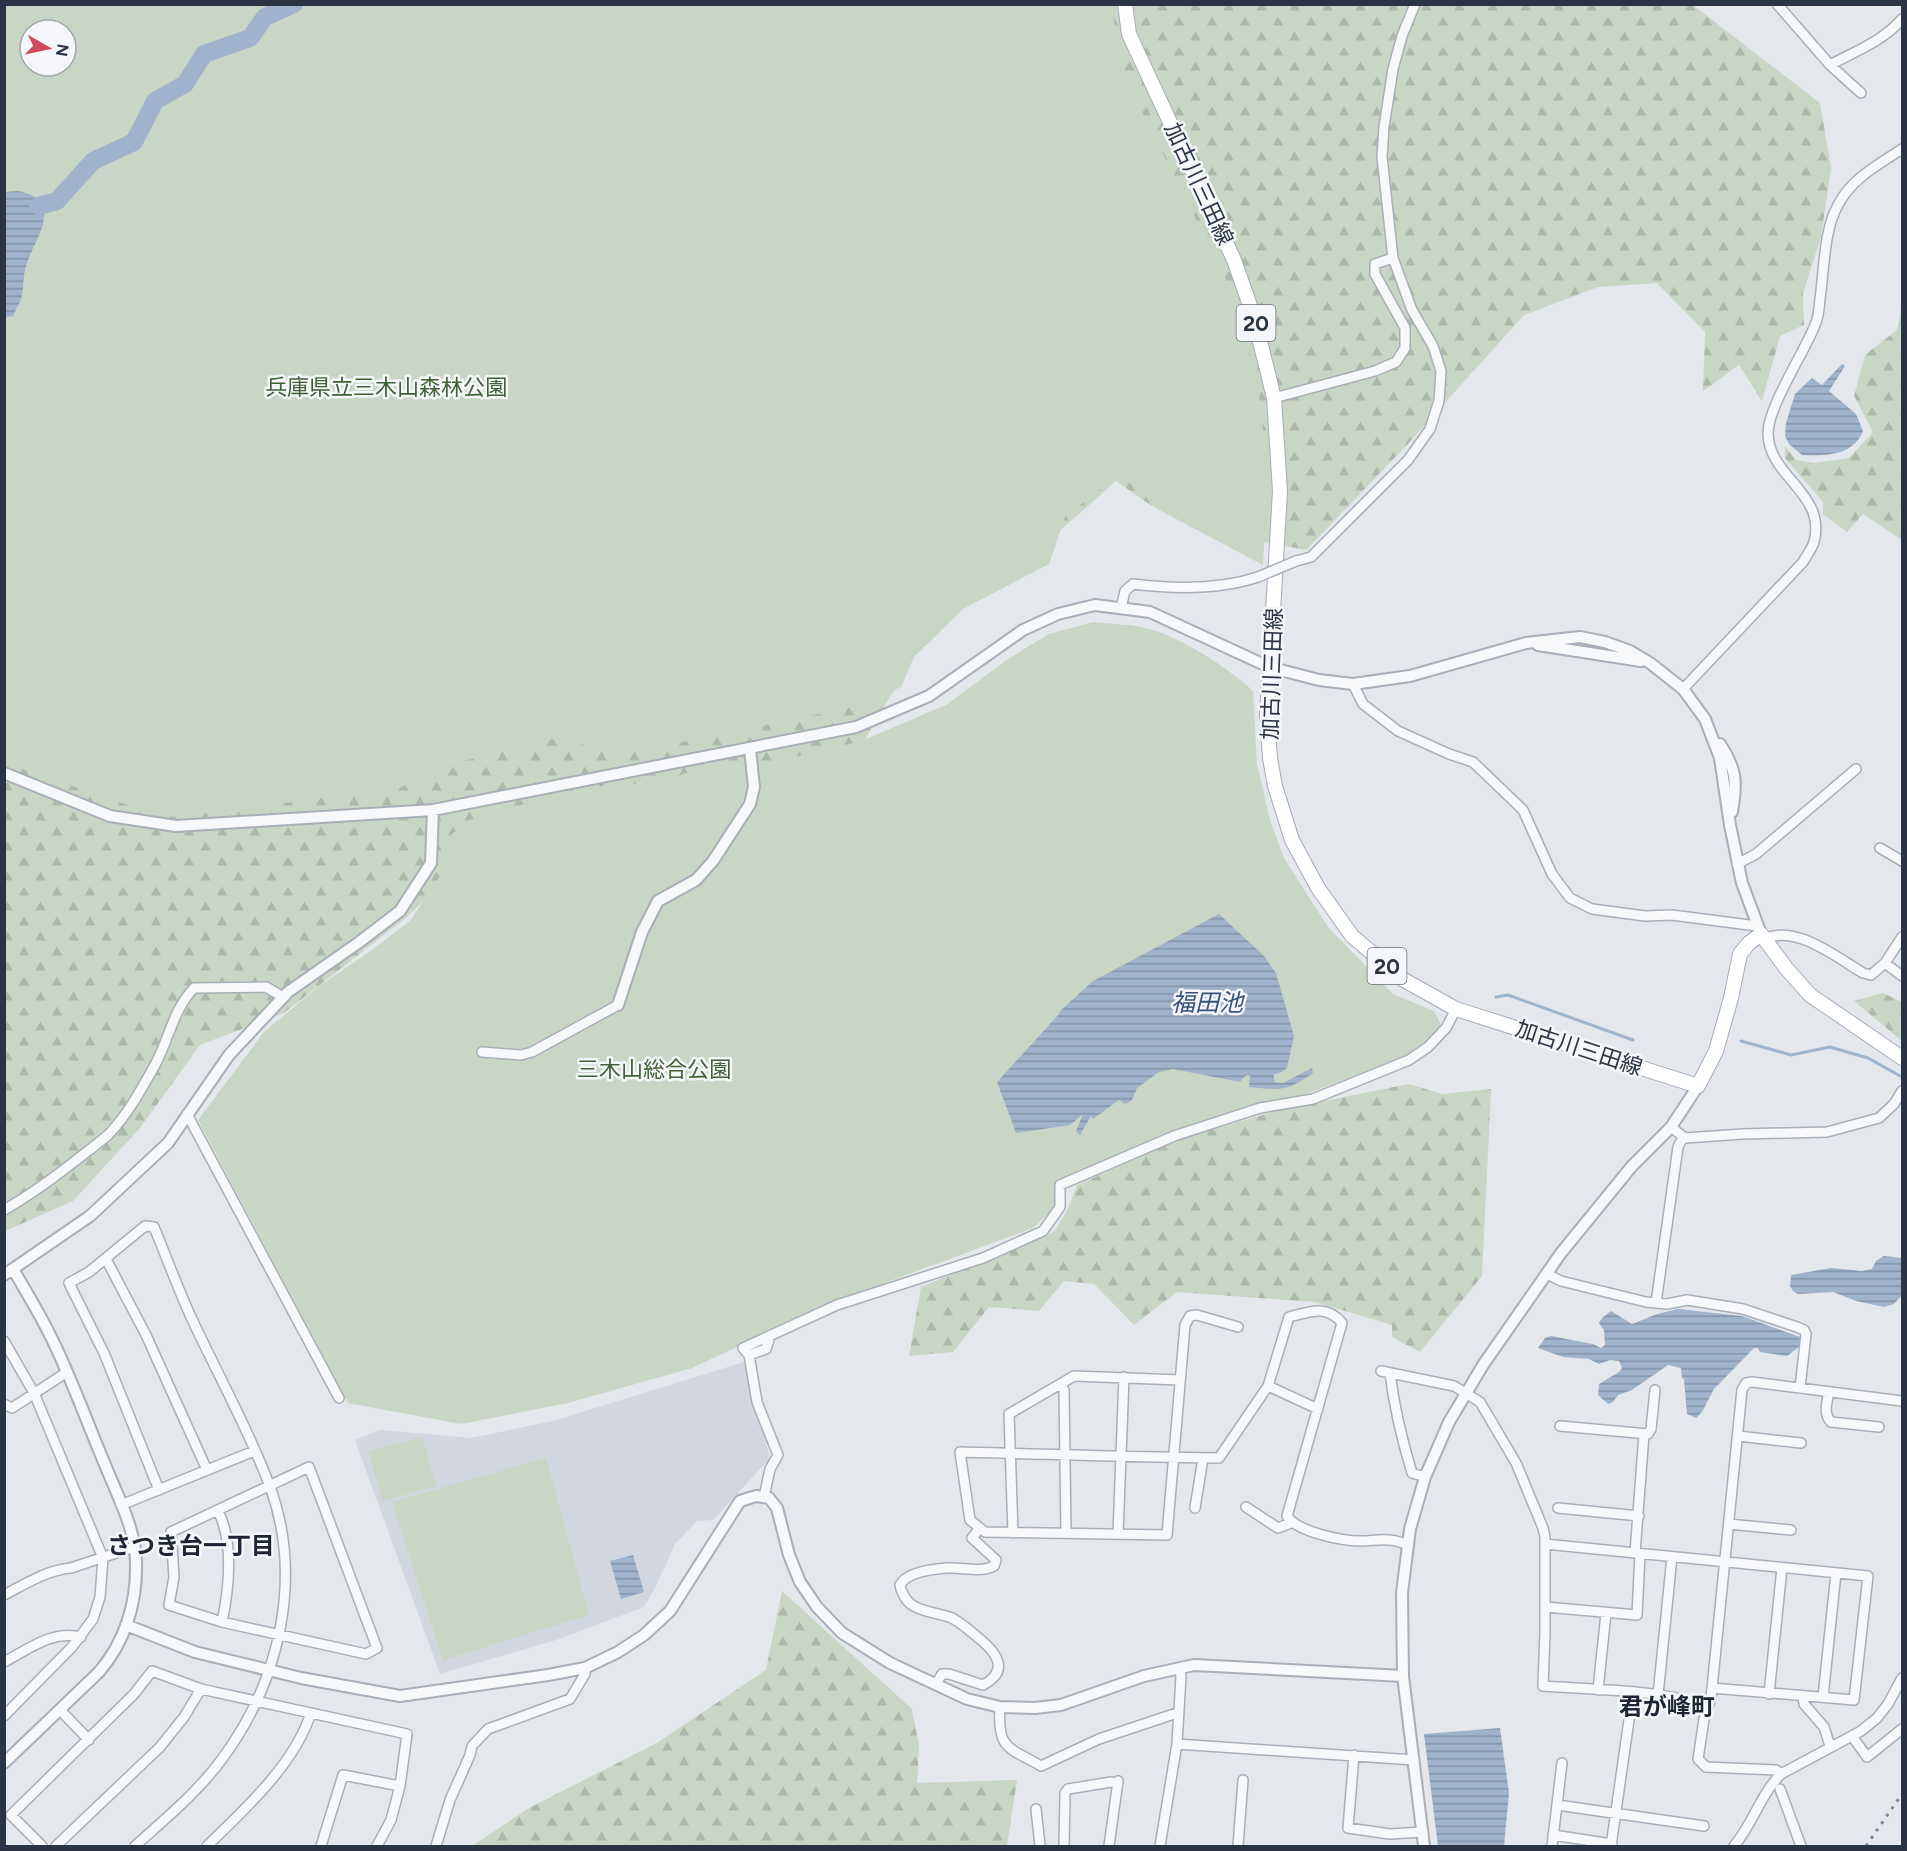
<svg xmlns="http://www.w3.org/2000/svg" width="1907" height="1851" font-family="Figtree,'Noto Sans JP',sans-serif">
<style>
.built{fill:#d2d6de}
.forest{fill:url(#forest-firs)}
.park{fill:#c9d6c5;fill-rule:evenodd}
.water{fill:url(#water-rules)}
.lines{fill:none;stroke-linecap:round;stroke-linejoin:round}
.stream{stroke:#9fb4cc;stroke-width:3}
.river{stroke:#9fb4cc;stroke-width:18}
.minor-casing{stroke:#a9aeb7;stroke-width:12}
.tertiary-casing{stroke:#a9aeb7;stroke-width:14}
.primary-casing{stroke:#a3abb8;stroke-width:16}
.minor{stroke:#f7f8fa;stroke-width:9}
.tertiary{stroke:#f7f8fa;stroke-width:10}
.primary{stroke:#fff;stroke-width:14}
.rail{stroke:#7d8696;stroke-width:3;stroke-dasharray:3 6;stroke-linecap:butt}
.minor-bridge-casing{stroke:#a9aeb7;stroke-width:12;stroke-linecap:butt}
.minor-bridge{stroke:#f7f8fa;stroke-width:9}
.labels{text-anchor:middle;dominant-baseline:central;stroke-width:5;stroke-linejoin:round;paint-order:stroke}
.shield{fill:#f4f6f9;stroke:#676e7b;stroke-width:1.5}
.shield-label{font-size:21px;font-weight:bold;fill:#2b3445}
.street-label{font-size:22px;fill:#2b3445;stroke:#f4f6f9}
.park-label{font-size:22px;fill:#3f6138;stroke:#f4f6f9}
.water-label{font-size:24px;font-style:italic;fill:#34527a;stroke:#f4f6f9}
.neighbourhood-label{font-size:24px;font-weight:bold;fill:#1d2536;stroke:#f4f6f9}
</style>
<defs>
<pattern id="forest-firs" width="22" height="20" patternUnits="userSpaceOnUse" patternTransform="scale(1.5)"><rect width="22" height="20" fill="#c9d6c5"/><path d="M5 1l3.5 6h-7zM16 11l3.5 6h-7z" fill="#adb8ab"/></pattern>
<pattern id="water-rules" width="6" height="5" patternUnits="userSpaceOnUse" patternTransform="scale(1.5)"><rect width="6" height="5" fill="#9fb4cc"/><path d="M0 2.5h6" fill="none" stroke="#8293a7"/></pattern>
</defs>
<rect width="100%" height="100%" fill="#e4e7ec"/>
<path class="built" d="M 744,1362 L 770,1458 L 713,1520 L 697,1521 L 675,1544 L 655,1588 L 644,1607 L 556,1640 L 440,1674 L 355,1440 L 380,1430 L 471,1438 L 553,1421 Z"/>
<path class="forest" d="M 337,5 L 1693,5 L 1820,103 L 1831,168 L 1821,237 L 1803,293 L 1804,325 L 1780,336 L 1762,401 L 1739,365 L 1703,391 L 1705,332 L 1657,283 L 1598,287 L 1524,315 L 1406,446 L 1306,550 L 1193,528 L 1152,506 L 1116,481 L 1020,566 L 942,623 L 899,672 L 898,683 L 855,757 L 443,882 L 408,916 L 284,1013 L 200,1045 L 140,1128 L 73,1201 L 5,1231 L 5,656 Z
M 1902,306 L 1902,540 L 1863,514 L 1847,532 L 1823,514 L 1823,502 L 1785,458 L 1785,446 L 1796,460 L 1814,463 L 1849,458 L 1873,432 L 1854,396 L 1865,355 L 1897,330 Z
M 1883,993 L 1902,1002 L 1902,1041 L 1854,1001 Z
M 1409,1084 L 1442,1094 L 1491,1089 L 1482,1276 L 1420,1352 L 1392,1337 L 1392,1325 L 1315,1302 L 1177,1292 L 1134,1325 L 1094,1284 L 1064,1281 L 1039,1311 L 989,1307 L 953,1352 L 909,1356 L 921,1287 L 1054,1232 L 1068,1209 L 1077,1185 L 1175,1141 L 1279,1110 Z
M 782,1591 L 912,1709 L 919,1746 L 917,1783 L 1017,1780 L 1007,1846 L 472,1846 L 529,1808 L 655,1744 L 766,1670 Z"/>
<path class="park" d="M 5,5 L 1111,5 L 1124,76 L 1225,277 L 1258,384 L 1268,474 L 1263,565 L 1197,530 L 1118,475 L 1065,517 L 1049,564 L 963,609 L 914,657 L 901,687 L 857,706 L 630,753 L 549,739 L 464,761 L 396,789 L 173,817 L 148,812 L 5,763 ZM 30,30 L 66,30 L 66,66 L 30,66 Z
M 1093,622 C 1111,624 1131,624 1149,629 C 1181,637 1230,669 1253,691 L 1257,764 L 1270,820 L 1284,858 L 1328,927 L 1393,994 L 1434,1011 L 1441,1025 L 1428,1039 L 1404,1057 L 1298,1097 L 1249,1105 L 1169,1132 L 1057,1181 L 1054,1208 L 1033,1228 L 831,1303 L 692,1368 L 568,1403 L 461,1424 L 348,1403 L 198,1120 L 264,1032 L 318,987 L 369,952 L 410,921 L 442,873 L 448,838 L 466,821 L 549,797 L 602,786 L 654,783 L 697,770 L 739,763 L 760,765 L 861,741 L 946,705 L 1008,659 L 1049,634 Z
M 422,1437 L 436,1486 L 383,1501 L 368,1451 Z
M 546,1458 L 589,1615 L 443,1660 L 392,1502 Z"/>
<path class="water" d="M 18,191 C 27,193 42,197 44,208 C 47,228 31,248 26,266 C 23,275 24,285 22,294 C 21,302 16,309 13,316 L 7,317 L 4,316 L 5,192 Z
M 1842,364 L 1845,366 L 1829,391 L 1856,414 L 1863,431 C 1853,456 1826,456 1802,455 L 1789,444 L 1785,436 L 1786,423 L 1795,394 L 1812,378 L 1822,385 Z
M 1219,914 L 1264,956 L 1276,973 L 1294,1036 L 1287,1068 L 1280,1073 L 1274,1074 L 1274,1082 L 1283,1083 L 1312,1068 L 1313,1073 C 1286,1092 1281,1090 1249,1087 L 1250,1075 L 1245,1076 L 1240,1082 L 1173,1069 L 1159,1072 L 1137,1088 L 1132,1100 L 1125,1104 L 1119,1100 L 1093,1119 L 1091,1116 L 1080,1135 L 1076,1131 L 1083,1114 L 1070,1125 L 1016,1133 L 997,1082 L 1059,1014 L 1060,1011 L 1093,981 Z
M 1884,1256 L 1902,1258 L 1902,1295 L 1894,1304 L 1884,1307 L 1856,1301 L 1833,1292 L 1798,1294 L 1793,1291 L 1790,1286 L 1791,1275 L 1831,1268 L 1862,1271 L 1872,1269 L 1876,1261 Z
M 1678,1309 L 1742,1316 L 1800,1337 L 1799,1347 L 1787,1356 L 1760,1352 L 1758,1348 L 1754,1348 L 1714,1389 L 1702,1412 L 1696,1418 L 1687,1414 L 1684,1379 L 1682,1378 L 1681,1368 L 1668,1365 L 1632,1390 L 1618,1395 L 1613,1402 L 1608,1404 L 1598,1395 L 1599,1384 L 1619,1372 L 1622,1368 L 1619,1361 L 1610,1360 L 1599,1364 L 1589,1359 L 1563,1357 L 1538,1348 L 1545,1338 L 1551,1336 L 1593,1344 L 1601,1348 L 1605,1345 L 1604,1330 L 1599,1323 L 1602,1318 L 1611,1311 L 1632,1324 L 1657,1314 Z
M 633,1555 L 644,1592 L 621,1599 L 610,1561 Z
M 1500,1728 L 1509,1793 L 1504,1846 L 1438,1846 L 1424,1734 Z"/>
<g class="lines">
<path class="stream" d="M 1496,997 L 1508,995 L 1633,1040
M 1741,1041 L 1791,1055 L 1830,1047 L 1868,1058 L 1902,1077"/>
<path class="river" d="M 38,206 L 57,201 L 93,161 L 134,142 L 155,101 L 185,84 L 204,54 L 250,38 L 265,17 L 294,4"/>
<g class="minor-casing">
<path id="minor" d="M 1777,4 L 1830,65 L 1861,93
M 1830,65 C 1856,51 1883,41 1902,19
M 1274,398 L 1375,371 L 1396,362 L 1405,348 L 1405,328 L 1375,274 L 1375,264 L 1393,258
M 1296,561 L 1311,557 L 1408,460 L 1430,429 L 1439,401 L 1441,371 L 1433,346 L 1412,310 L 1393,258 L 1382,157 L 1384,127 L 1393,69 L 1402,36 L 1415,4
M 1121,608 L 1125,591 L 1133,584 C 1173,589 1219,590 1258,577
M 1353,684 L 1363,704 L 1398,731 L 1449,754 L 1473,762 L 1523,810 L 1552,874 L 1570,898 L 1592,909 L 1645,916 L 1672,915 L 1757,926
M 1683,689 L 1803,562 C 1806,556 1812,549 1814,542 C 1827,493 1768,477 1768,433 C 1768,407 1804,353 1815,325 C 1819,317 1819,307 1820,299 C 1824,271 1824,229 1838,205 C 1852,178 1878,165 1902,149
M 1880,848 L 1902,861
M 1737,864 L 1756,854 L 1856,769
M 1764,939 C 1796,924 1836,957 1863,973 L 1871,975 L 1885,963 L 1902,937
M 1885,963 L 1902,976
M 482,1052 L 521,1055 L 532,1052 L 618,1005
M 187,1114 L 339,1398
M 1671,1127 L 1685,1138 L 1743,1134 L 1827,1132 L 1879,1118 L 1894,1104 L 1902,1091
M 4,1210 C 32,1194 59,1174 84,1154 C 92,1148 101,1141 109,1134 C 128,1114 141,1090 155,1065 C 169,1039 173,1010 194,988 L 266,987 L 283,997
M 106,1259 L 146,1335 L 207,1470
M 1547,1274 L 1561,1281 L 1646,1302 L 1667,1304 L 1687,1300 L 1743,1309 L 1797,1327 L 1804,1330 L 1806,1334 L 1800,1388
M 1656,1303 L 1678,1147 L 1683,1137
M 1238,1327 L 1197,1315 L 1190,1316 L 1185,1325 L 1167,1535 L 985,1532 L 970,1520 L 960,1452 C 1046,1454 1133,1457 1219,1458 L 1268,1386 L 1289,1317 C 1309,1312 1327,1304 1342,1323 L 1287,1516 C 1297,1532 1342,1541 1361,1541 C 1370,1541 1380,1539 1389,1540 C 1395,1540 1401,1543 1407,1544
M 767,1337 L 769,1340 L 766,1349 L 749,1355 L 743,1348 L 837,1305 L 983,1258 L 1043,1231 L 1060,1207 L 1060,1185 L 1174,1136 L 1260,1108 L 1313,1099 L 1409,1060 L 1428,1047 L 1446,1028 L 1456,1009
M 4,1341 L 34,1393 L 103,1558 L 100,1597 L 93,1619 L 72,1647 L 4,1716
M 749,1355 L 757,1402 L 778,1455 L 770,1469 L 764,1497
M 1381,1371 L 1454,1386 L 1480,1402 L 1516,1463 L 1543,1528 L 1545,1537 L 1545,1632 L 1543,1686 C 1597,1690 1656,1689 1708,1706
M 1390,1373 C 1394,1406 1402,1440 1412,1473 L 1425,1477
M 1060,1384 L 1064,1390 L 1066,1533
M 1268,1386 L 1318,1409
M 1829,1392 C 1827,1402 1823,1414 1831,1422 L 1879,1427
M 4,1404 L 12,1408 L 67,1372
M 1560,1426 L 1648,1434 L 1651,1429 L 1655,1390
M 1738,1436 L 1801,1443
M 309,1467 L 377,1648 L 366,1654 L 222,1622 L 169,1605 L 174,1577 L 171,1532 Z
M 121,1505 L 254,1451
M 1246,1507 L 1278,1528 L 1291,1523
M 1195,1508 L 1203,1458
M 1558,1508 L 1639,1516
M 218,1511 C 234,1542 229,1589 222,1622
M 1729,1524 L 1791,1530
M 1013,1533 L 1009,1414 L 1074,1376 L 1180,1380
M 1118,1534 L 1124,1377
M 1545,1544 L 1868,1576 L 1854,1700 L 1712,1688
M 1635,1553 L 1644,1434
M 4,1595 C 25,1584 47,1570 71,1568 L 134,1547
M 1545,1607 L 1637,1615 L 1640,1554
M 4,1662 C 29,1649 52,1630 81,1637
M 936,1684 L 942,1674 L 949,1674 L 983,1685 C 1013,1669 993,1649 975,1635 C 968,1629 961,1623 952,1618 C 940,1613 924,1613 912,1605 C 906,1601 901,1592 900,1585 C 907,1572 933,1569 947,1568 C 963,1567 981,1573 994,1566 L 996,1560 L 972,1538 L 979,1529
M 1598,1690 L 1606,1613
M 1769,1694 L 1782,1568
M 1658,1695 L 1672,1557
M 1803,1696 L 1804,1704 L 1824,1727 L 1830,1746
M 1823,1697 L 1836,1573
M 1000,1707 C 997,1749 1008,1747 1041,1766 L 1099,1739 L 1177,1713
M 60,1710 L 89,1740
M 1852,1736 L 1867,1757 L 1902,1729
M 1177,1744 L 1414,1760
M 1354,1755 L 1348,1828 L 1390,1834 L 1423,1832
M 1781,1774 L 1776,1770 L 1706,1767 L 1698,1759 L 1704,1719 L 1711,1698 L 1742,1390 L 1746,1383 L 1752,1382 L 1902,1401
M 1780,1789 L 1801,1846
M 1557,1805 L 1704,1826
M 1036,1809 L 1040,1846
M 1553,1835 L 1612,1844
M 42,1846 L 11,1815 L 134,1694 L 152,1671 L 201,1689 L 407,1734 L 400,1786 L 391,1820 L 377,1846
M 56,1846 L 160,1747 L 184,1717 L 201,1689
M 135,1846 C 165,1819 198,1792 222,1759 C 280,1681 304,1577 269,1484 C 247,1426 216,1371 190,1315 C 177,1286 166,1256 154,1227 L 145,1226 L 89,1272 L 69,1283 L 104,1353 L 159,1490
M 207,1846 C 245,1809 294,1765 311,1713
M 321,1846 L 343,1775 L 400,1786
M 436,1846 L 450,1800 L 470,1755 L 472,1746 L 488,1729 L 570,1699 L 585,1674 L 585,1668
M 1064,1846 L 1065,1793 L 1068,1789 L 1111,1782 L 1118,1783
M 1109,1846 L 1118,1781
M 1160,1846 L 1177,1744 L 1181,1676 L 1179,1668
M 1238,1846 L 1243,1780
M 1552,1846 L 1562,1763
M 1611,1846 L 1633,1692
M 1734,1846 C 1753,1824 1760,1795 1781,1774 L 1861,1731 L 1877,1718 L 1888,1704 L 1902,1678"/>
</g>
<g class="tertiary-casing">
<path id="tertiary" d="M 1538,645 L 1641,661
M 1720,744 C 1737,770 1737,782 1732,812
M 4,773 L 110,816 L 176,826 L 433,810 L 856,727 L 929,696 L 1023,630 L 1058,614 L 1095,605 L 1150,612 L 1269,667 L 1319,680 L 1353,684 L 1410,676 L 1526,643 L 1580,637 L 1605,642 L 1630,651 L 1650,663 L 1683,689 L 1705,719 L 1720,758 L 1730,825 L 1742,883 L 1761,934
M 618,1005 L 642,932 L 658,901 L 696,880 L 713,861 L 750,804 L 754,787 L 750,749
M 4,1275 L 90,1216 L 168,1143 L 229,1055 L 288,992 L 358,943 L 400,911 L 431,863 L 433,810
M 126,1625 L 195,1652 L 301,1678 L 400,1696 L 548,1675 L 585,1668 L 618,1652 L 644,1635 L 670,1611 L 740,1501 L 756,1496 L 769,1498 L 777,1508 L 789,1555 L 800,1582 L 817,1607 L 842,1633 L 890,1663 L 967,1699 L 1000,1707 L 1035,1708 L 1061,1705 L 1144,1676 L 1194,1665 L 1403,1676
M 4,1763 L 99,1672 C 125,1642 137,1603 136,1563 C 136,1530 118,1497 106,1467 C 87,1423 71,1376 49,1333 C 38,1311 25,1290 13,1269
M 1424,1846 L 1403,1676 L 1402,1593 L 1410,1529 L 1425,1477 L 1449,1422 L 1483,1365 L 1561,1253 L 1632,1166 L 1671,1127 L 1698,1086"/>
</g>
<g class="primary-casing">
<path id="primary" d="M 1125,4 L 1129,34 L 1234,260 L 1254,317 L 1274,398 L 1280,491 L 1267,715 L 1270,758 L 1275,786 L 1292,840 L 1318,888 L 1352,936 L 1404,980 L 1456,1009 L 1698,1086 L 1716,1051 L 1731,998 L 1740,954 L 1749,943 L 1761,934 L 1786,968 L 1810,995 L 1902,1058"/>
</g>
<use href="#minor" class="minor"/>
<use href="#tertiary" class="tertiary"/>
<use href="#primary" class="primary"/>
<path class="rail" d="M 1866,1846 L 1902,1794"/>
<g class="minor-bridge-casing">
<path id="minor-bridge" d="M 1258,577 L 1296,561"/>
</g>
<use href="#minor-bridge" class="minor-bridge"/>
</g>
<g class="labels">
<g class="shield">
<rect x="1236.5" y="305" width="39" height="36" rx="4.5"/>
<rect x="1367.5" y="948" width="39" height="36" rx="4.5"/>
</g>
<g class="shield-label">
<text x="1256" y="323">20</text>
<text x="1387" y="966">20</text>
</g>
<g class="street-label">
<text transform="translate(1199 184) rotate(65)">加古川三田線</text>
<text transform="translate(1272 674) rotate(-88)">加古川三田線</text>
<text transform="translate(1579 1048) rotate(18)">加古川三田線</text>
</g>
<g class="park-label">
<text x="386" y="387">兵庫県立三木山森林公園</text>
<text x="654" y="1069">三木山総合公園</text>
</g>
<g class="water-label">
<text x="1207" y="1002">福田池</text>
</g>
<g class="neighbourhood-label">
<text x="191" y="1545">さつき台一丁目</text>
<text x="1667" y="1706">君が峰町</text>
</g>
</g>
<rect width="1907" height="1851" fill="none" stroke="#2b3445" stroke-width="12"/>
<g transform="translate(48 48) rotate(99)"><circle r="28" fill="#f4f6f9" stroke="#a4a8b1" stroke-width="1.5"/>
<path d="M0-4.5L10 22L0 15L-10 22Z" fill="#d1495b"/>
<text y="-9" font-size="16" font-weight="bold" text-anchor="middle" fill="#2b3445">N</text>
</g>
</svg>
